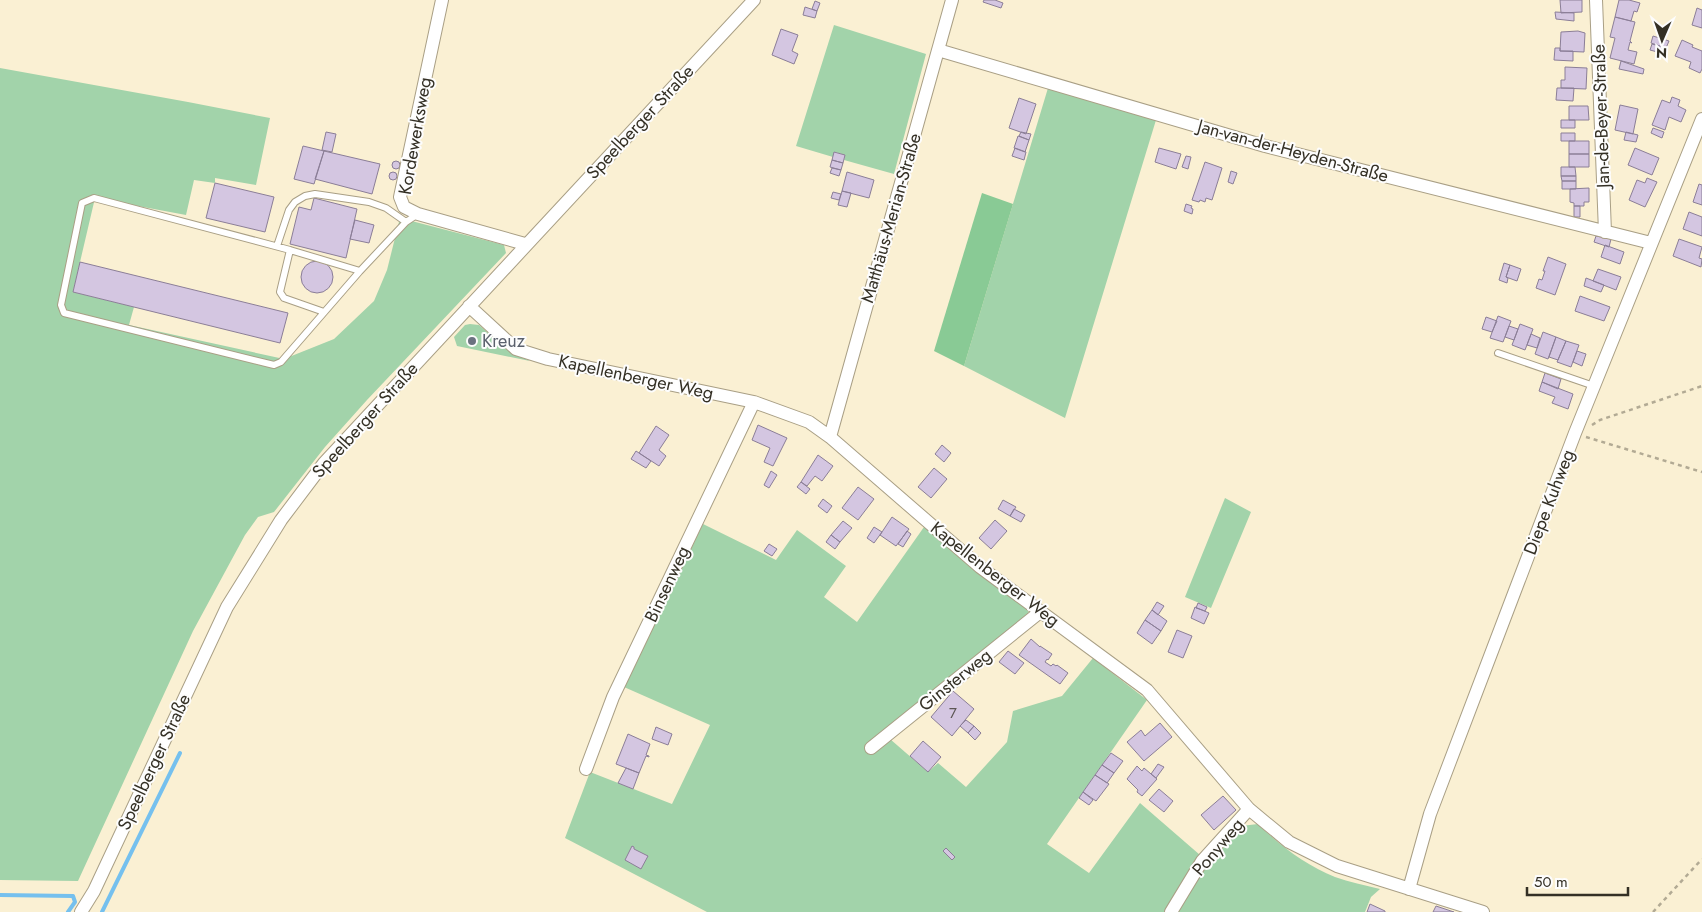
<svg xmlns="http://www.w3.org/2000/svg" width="1702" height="912" font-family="Jost,sans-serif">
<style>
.green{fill:#a2d3aa}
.forest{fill:#89ca95}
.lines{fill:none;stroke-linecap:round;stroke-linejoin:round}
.stream{stroke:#75c0ee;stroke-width:4}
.building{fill:#d4c6e1;stroke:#8b7e97}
.lane-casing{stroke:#a99f85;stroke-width:8}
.street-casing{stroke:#a99f85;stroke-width:14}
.path{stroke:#b2aa94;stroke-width:2.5;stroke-dasharray:4 4;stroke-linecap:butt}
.lane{stroke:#fff;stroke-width:6}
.street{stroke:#fff;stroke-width:12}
.worship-dot{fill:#6b7280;stroke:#fdfdfd;stroke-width:2}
.labels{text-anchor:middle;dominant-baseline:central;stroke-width:4;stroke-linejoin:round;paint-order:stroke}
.number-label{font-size:15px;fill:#5c5654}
.street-label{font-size:18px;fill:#343025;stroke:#fdfdfd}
.worship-label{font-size:18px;fill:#5b616d;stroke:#fdfdfd;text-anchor:start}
</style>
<rect width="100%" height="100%" fill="#faf0d3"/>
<path class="green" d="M 834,25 L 926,54 L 894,174 L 844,160 L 845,155 L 835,152 L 833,157 L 796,146 Z
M 0,68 L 188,102 L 270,118 L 256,185 L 215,178 L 215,183 L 194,180 L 186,215 L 95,198 L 73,292 L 134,307 L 129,325 L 284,359 L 334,339 L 374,301 L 387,270 L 400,218 L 504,245 L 506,253 L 367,400 L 325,447 L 274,512 L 258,517 L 245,535 L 193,631 L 78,881 L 0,880 Z
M 1048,88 L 1156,120 L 1065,418 L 964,366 Z
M 470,324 L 479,325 L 511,352 L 530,361 L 457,346 L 454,337 L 465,325 Z
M 1225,498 L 1251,512 L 1211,608 L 1185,597 Z
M 703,524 L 776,560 L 797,530 L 846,566 L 824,597 L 857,622 L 924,527 L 1028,609 L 1029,616 L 890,739 L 928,772 L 938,763 L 966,787 L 1007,742 L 1013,711 L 1062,696 L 1093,658 L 1147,700 L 1047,844 L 1089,873 L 1140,803 L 1200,855 L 1165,912 L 707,912 L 565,838 L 590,772 L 672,804 L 710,725 L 624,687 Z
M 1258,824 C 1280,846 1307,866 1335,877 C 1349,882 1365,885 1380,889 L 1371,897 L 1365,912 L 1177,912 L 1208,861 L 1241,826 Z"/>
<path class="forest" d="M 982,193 L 1013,204 L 964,366 L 934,351 Z"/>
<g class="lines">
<path class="stream" d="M 0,895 L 73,896 L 75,902 L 68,912
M 102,912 L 180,753"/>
</g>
<path class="building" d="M 984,0 L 995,0 L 1003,3 L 1001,8 L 983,2 Z
M 1560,0 L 1582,0 L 1582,12 L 1561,13 Z
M 1619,0 L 1629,0 L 1640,3 L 1637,12 L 1634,11 L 1631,21 L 1615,17 Z
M 815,1 L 820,3 L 817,11 L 812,9 Z
M 805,7 L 817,11 L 815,18 L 803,15 Z
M 1697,8 L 1702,10 L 1702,28 L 1692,25 Z
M 1555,12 L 1574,13 L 1574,21 L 1556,19 Z
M 1615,17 L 1635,22 L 1630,41 L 1632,43 L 1630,42 L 1628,50 L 1637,52 L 1634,64 L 1610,58 L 1615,38 L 1610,37 Z
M 781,29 L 798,35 L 792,51 L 798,54 L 794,64 L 772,55 Z
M 1578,31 L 1585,33 L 1584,52 L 1560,51 L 1561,32 Z
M 1653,36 L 1669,41 L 1666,48 L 1651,43 Z
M 1682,40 L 1693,45 L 1692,47 L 1702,51 L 1702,69 L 1700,73 L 1689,68 L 1691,62 L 1675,56 Z
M 1652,44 L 1666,48 L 1665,54 L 1650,50 Z
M 1555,48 L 1560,48 L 1560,51 L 1573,51 L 1573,61 L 1554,60 Z
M 1621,61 L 1644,69 L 1643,74 L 1619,69 Z
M 1565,67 L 1587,68 L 1586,89 L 1561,88 L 1561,80 L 1565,80 Z
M 1557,88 L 1574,88 L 1573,101 L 1556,100 Z
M 1672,97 L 1680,100 L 1678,106 L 1686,110 L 1681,122 L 1669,117 L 1665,130 L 1652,125 L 1662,100 L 1670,103 Z
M 1019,98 L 1036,104 L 1026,134 L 1009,128 Z
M 1620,105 L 1638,109 L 1633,134 L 1615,130 Z
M 1569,106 L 1588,106 L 1589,120 L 1569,120 Z
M 1561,120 L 1575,120 L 1575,128 L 1561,128 Z
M 1653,128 L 1664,132 L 1662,138 L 1651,133 Z
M 326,132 L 336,134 L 332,152 L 322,150 Z
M 1021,132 L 1031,134 L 1029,140 L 1019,136 Z
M 1626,132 L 1638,135 L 1636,142 L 1624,140 Z
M 1561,133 L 1575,133 L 1575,141 L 1561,141 Z
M 1018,136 L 1029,140 L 1025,152 L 1014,148 Z
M 1569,141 L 1589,141 L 1589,154 L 1569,154 Z
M 303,146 L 324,151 L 314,184 L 294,179 Z
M 1015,148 L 1026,152 L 1024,160 L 1012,156 Z
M 1159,148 L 1181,154 L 1176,169 L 1155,162 Z
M 1635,148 L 1659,158 L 1652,175 L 1628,165 Z
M 324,151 L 380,164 L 372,194 L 315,179 Z
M 834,152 L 845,155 L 843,163 L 832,160 Z
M 1569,154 L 1589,154 L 1589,167 L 1569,167 Z
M 1186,156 L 1191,157 L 1188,169 L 1182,167 Z
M 832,160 L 843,163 L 841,170 L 830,167 Z
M392 165a4 4 0 1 1 8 0a4 4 0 1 1-8 0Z
M 1205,162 L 1222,168 L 1212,200 L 1206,198 L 1205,202 L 1200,200 L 1199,202 L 1192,200 Z
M 1561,167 L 1575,167 L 1576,176 L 1561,176 Z
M 832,168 L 841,170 L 839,176 L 830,173 Z
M 1231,171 L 1237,173 L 1233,184 L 1228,182 Z
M 847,172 L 874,180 L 869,198 L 842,191 Z
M389 176a4 4 0 1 1 8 0a4 4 0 1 1-8 0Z
M 1561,176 L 1576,176 L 1576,181 L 1562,181 Z
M 1647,178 L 1657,182 L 1645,207 L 1629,200 L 1637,180 L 1645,183 Z
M 1562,181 L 1576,181 L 1576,189 L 1562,189 Z
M 215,183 L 274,197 L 265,232 L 206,218 Z
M 1699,184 L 1702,185 L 1702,205 L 1693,202 Z
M 1589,188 L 1589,202 L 1584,202 L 1584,206 L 1574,206 L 1574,203 L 1570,202 L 1570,189 Z
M 842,191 L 851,193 L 847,207 L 838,205 Z
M 833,192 L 841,194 L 839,200 L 831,198 Z
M 314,198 L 357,209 L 346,258 L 290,244 L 299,207 L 311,210 Z
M 1186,204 L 1192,206 L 1191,208 L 1193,209 L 1192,214 L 1184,211 Z
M 1574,206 L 1580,206 L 1580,217 L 1574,217 Z
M 1689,212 L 1702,217 L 1702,236 L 1683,229 Z
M 355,220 L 374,225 L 369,243 L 350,239 Z
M 1596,236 L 1611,239 L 1609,247 L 1594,242 Z
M 1679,239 L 1702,247 L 1699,258 L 1702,259 L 1701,267 L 1673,256 Z
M 1605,245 L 1624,252 L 1620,264 L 1601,257 Z
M 1548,257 L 1566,264 L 1555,295 L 1536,288 L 1539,279 L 1542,280 L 1545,271 L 1543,271 Z
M301 277a16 16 0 1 1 32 0a16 16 0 1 1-32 0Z
M 80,262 L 288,313 L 280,343 L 73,292 Z
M 1504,263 L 1510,265 L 1506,277 L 1508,278 L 1507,283 L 1499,280 Z
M 1510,265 L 1521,269 L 1517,281 L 1506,277 Z
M 1598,269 L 1621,277 L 1616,290 L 1593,281 Z
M 1586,278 L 1604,285 L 1601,292 L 1584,286 Z
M 1580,296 L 1610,307 L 1604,321 L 1575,311 Z
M 1498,316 L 1511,321 L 1503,342 L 1490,338 Z
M 1486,317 L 1497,321 L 1492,332 L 1482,329 Z
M 1520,324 L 1533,329 L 1525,350 L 1512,345 Z
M 1509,326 L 1518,329 L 1514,340 L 1505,337 Z
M 1543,332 L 1556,337 L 1548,359 L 1535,354 Z
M 1531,334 L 1540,338 L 1537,348 L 1527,345 Z
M 1556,337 L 1566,341 L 1558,360 L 1549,357 Z
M 1566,341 L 1579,345 L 1571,367 L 1557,362 Z
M 1577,351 L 1586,354 L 1582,366 L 1573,362 Z
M 1545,373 L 1561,379 L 1558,389 L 1542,382 Z
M 1542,382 L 1573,394 L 1568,409 L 1552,403 L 1555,397 L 1539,391 Z
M 758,425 L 787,438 L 773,466 L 764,462 L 770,448 L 752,440 Z
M 656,426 L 669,435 L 659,450 L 666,456 L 659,466 L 639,453 Z
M 942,445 L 951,453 L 944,462 L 935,454 Z
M 636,451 L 651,461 L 646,468 L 631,459 Z
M 818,455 L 833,466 L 822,481 L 815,476 L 807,486 L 801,482 Z
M 934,468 L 947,479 L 931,498 L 918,487 Z
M 771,471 L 777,475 L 769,488 L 764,485 Z
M 801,482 L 810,489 L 806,494 L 797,487 Z
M 858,487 L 874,499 L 858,520 L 842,508 Z
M 823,499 L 832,506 L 827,513 L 818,506 Z
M 1003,500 L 1016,507 L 1010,516 L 998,509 Z
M 1014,509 L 1025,515 L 1021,522 L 1010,516 Z
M 892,517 L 909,529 L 896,546 L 880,535 Z
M 995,520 L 1007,531 L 991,549 L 979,538 Z
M 843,521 L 852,528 L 840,542 L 831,535 Z
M 874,527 L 882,532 L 874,543 L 867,538 Z
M 907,531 L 911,534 L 903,547 L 898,544 Z
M 831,535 L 840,542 L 835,549 L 826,542 Z
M 769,544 L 777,549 L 772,556 L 764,551 Z
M 1157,602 L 1164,606 L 1158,615 L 1152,610 Z
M 1198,603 L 1207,607 L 1205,611 L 1196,608 Z
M 1195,607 L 1209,613 L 1204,624 L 1191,618 Z
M 1152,610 L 1167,621 L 1161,631 L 1145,620 Z
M 1145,620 L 1161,631 L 1152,644 L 1137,633 Z
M 1177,630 L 1192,636 L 1183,658 L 1168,652 Z
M 1031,639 L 1040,647 L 1040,646 L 1052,654 L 1048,660 L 1047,659 L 1045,662 L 1051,666 L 1053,664 L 1056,666 L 1057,665 L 1068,673 L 1060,684 L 1019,655 Z
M 1008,651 L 1024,663 L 1015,674 L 999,662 Z
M 953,691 L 974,709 L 952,736 L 931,717 Z
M 966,720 L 974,726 L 968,733 L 960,726 Z
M 1160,723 L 1172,737 L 1144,761 L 1127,742 L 1141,730 L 1145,736 Z
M 974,726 L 981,733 L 975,740 L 968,733 Z
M 656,727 L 672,734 L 668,745 L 652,739 Z
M 628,734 L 650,744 L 646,755 L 649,756 L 649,757 L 646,756 L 639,773 L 616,764 Z
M 923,741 L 941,757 L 928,772 L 910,756 Z
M 1111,753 L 1123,761 L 1114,773 L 1102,765 Z
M 1158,764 L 1164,767 L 1156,778 L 1151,774 Z
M 1102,765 L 1114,773 L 1107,783 L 1095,775 Z
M 1137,766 L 1142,771 L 1144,768 L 1157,779 L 1142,796 L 1137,792 L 1138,790 L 1127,779 Z
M 626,768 L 639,773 L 633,789 L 618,783 Z
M 1095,775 L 1109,784 L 1096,801 L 1083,792 Z
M 1159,789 L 1173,801 L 1164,812 L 1149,800 Z
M 1083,792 L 1093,800 L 1089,805 L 1079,798 Z
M 1223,796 L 1236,810 L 1214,830 L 1201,815 Z
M 632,846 L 634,847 L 634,849 L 648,856 L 641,869 L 625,860 Z
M 946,848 L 955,857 L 952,860 L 943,851 Z
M 1370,904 L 1385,911 L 1385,912 L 1367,912 Z
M 1436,906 L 1454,912 L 1433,912 Z"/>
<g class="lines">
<g class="lane-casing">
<path id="lane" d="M 277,246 L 289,210 L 295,202 L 305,196 L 315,194 L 369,202 L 386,208 L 406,222
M 290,250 L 280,292 L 284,298 L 324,312
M 360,271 L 290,250 L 94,198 L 82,203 L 61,305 L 64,313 L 274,365 L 281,362 L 360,271 L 406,222 L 418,214
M 1498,353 L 1594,386"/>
</g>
<g class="street-casing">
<path id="street" d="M 442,0 L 400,197 L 404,207 L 418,214 L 525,244
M 1596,0 L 1605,232
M 938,50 L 1265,146 L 1651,243
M 469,306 L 516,349 L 548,359 L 754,402 L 809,422 L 830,437 L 980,567 L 1147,690 L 1249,809 L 1289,842 L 1337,866 L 1483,912
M 830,437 L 952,0
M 871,748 L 1040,612
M 586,769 L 613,697 L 754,402
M 1409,889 L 1430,814 L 1575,433 L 1702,119
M 81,912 L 94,891 L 227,607 L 281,520 L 324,463 L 754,0
M 1171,912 L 1202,861 L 1249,809"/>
</g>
<path class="path" d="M 1592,425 L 1600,420 L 1702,386
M 1586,437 L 1702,472
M 1653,912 L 1702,859"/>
<use href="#lane" class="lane"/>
<use href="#street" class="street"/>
</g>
<circle class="worship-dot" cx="472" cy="341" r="5"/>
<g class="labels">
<g class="number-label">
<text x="953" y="713">7</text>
</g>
<g class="street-label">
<text transform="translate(1601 116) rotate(-92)">Jan-de-Beyer-Straße</text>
<text transform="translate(640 122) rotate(-47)">Speelberger Straße</text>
<text transform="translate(415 136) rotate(-80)">Kordewerksweg</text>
<text transform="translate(1293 151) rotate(15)">Jan-van-der-Heyden-Straße</text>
<text transform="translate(891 218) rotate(-74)">Matthäus-Merian-Straße</text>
<text transform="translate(636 377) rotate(12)">Kapellenberger Weg</text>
<text transform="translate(365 420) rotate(-48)">Speelberger Straße</text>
<text transform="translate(1549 502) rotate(-69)">Diepe Kuhweg</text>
<text transform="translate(995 574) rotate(38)">Kapellenberger Weg</text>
<text transform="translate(667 584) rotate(-65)">Binsenweg</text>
<text transform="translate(955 680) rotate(-39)">Ginsterweg</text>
<text transform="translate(154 762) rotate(-65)">Speelberger Straße</text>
<text transform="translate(1218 847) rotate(-50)">Ponyweg</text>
</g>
<g class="worship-label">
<text x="482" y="341">Kreuz</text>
</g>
</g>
<g transform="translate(1662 40) rotate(182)" stroke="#fdfdfd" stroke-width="4" paint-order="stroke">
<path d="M0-4L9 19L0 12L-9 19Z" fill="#343025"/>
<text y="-8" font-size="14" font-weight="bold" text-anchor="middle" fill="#343025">N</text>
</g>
<path d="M1527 887v8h101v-8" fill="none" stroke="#343025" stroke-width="2.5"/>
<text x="1534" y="887" font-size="15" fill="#343025" stroke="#fdfdfd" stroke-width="4" paint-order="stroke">50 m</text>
</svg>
